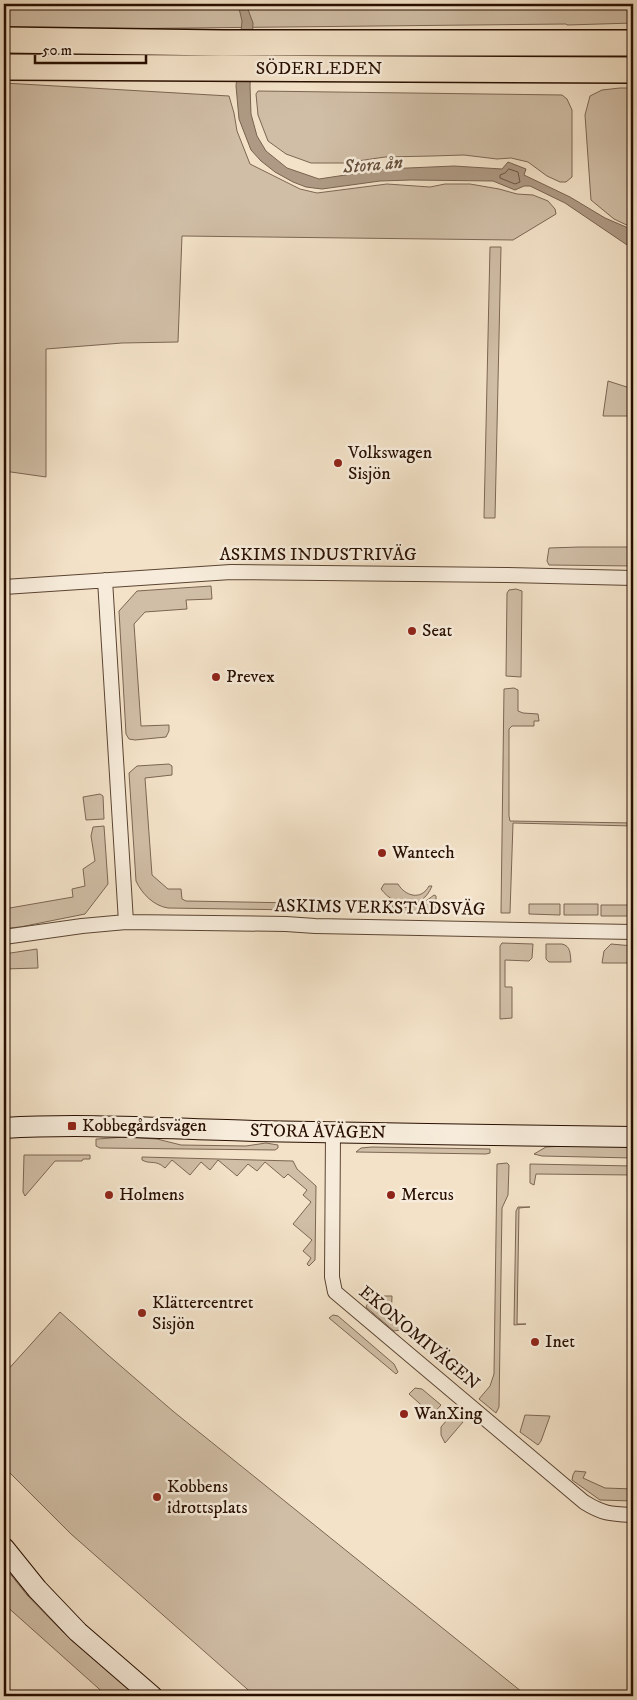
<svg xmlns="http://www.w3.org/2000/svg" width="637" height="1700" font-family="'IM FELL DW Pica',serif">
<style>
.green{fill:#d0bea6;stroke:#7c6653}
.water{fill:#ae9a84;stroke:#78624f}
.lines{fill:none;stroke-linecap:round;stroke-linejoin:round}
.shore{stroke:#6b5442;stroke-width:1}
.street-casing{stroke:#5b4432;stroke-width:16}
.secondary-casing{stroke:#280f00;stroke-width:22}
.highway-casing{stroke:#280f00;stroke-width:28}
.street{stroke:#f7ecdb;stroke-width:14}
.secondary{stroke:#f7ecdb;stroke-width:20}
.highway{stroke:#f3e2c8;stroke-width:25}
.poi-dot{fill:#8f2418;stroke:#f7ecdb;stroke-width:2}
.labels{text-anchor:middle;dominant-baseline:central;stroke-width:5;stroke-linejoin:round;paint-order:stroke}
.street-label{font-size:18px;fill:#280f00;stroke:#f7ecdb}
.poi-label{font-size:18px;fill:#280f00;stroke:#f7ecdb;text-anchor:start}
.water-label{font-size:19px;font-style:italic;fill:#644e3b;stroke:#f7ecdb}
</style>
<rect width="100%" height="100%" fill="#f3e2c8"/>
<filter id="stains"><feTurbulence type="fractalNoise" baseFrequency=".004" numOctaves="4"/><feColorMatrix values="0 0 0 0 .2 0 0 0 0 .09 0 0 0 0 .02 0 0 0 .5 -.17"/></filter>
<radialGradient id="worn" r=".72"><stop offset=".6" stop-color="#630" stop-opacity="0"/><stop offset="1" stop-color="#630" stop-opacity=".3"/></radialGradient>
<path class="green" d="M 4,4 L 633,4 L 633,23 L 567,25 L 566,24 L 92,29 L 4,28 Z
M 4,83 L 229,96 L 234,113 L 237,131 L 250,164 L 300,189 L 317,193 L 387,184 L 430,187 L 445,184 L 470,184 L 499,189 L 517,194 L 533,195 L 548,201 L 555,209 L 556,214 L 513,240 L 182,236 L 178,342 L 122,343 L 46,349 L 46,477 L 4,471 Z
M 620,88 L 633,88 L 633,228 L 614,219 L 591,200 L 585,115 L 590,96 L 602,90 Z
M 258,91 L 562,95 L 567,99 L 572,110 L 572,177 L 566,182 L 560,182 L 547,176 L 528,162 L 511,158 L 497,159 L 464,155 L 432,156 L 385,157 L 344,163 L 311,163 L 286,154 L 268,141 L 258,115 L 256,94 Z
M 490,247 L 501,247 L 495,518 L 484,518 Z
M 608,381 L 633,389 L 633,416 L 603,416 Z
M 579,547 L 633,547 L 633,566 L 549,565 L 547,561 L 549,548 Z
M 211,586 L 212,599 L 186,600 L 187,609 L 145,612 L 134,624 L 141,726 L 169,725 L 169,731 L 166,737 L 135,740 L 129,739 L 126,734 L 119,611 L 137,591 Z
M 516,589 L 522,591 L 521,677 L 506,676 L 507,593 L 509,590 Z
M 514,688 L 518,690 L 518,711 L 523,713 L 538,714 L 539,721 L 534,721 L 534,726 L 512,726 L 509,729 L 509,816 L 510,821 L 633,823 L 633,826 L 513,823 L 510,913 L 501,913 L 504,689 Z
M 169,764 L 172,766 L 172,775 L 145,778 L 152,875 L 168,889 L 181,889 L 182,899 L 186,901 L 297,903 L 299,905 L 297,910 L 168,908 C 154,906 142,894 136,881 L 129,773 L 137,766 Z
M 100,794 L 103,796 L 104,819 L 86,820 L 83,797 Z
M 104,826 L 108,884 L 85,914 L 20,927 L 10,928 L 4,925 L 4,909 L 73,897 L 72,889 L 85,886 L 83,869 L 95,861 L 91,836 L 93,827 Z
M 384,884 L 398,884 C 405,896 421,901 429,886 L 432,886 C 422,911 395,908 381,889 Z
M 434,895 L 436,896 L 436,910 L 434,913 L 396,912 L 392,905 C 410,911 420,906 434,895 Z
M 529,904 L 560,904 L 560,915 L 529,914 Z
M 564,904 L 598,904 L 598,915 L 564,915 Z
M 601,905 L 631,905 L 631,916 L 601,916 Z
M 502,943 L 533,944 L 532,958 L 529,961 L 505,960 L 505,987 L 512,987 L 512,1018 L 500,1019 L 500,946 Z
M 562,944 C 571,946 570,954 571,962 L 549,962 L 546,959 L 546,944 Z
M 611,944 L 633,946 L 633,963 L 602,963 L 604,951 Z
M 37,949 L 38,968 L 4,969 L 4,954 Z
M 123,1137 L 157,1139 L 181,1145 L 246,1146 L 266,1143 L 278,1145 L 278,1148 L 275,1150 L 100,1148 L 96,1146 L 96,1139 L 98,1139 Z
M 580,1145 L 609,1145 L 633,1148 L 633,1158 L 542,1156 L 534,1154 L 546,1147 Z
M 372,1147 L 490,1149 L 490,1153 L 486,1154 L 356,1152 L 361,1148 Z
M 24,1155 L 90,1155 L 90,1159 L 83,1159 L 82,1161 L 55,1161 L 25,1196 L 23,1192 Z
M 142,1157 L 293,1161 L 297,1169 L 316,1186 L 315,1260 L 309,1266 L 307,1264 L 311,1258 L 303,1251 L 312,1240 L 293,1224 L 311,1202 L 303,1195 L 307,1190 L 288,1174 L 284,1178 L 265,1162 L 257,1171 L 248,1164 L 237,1176 L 218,1160 L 210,1170 L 201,1162 L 190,1175 L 172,1160 L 165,1168 C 155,1159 151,1165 142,1160 Z
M 507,1163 L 509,1165 L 508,1195 L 502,1208 L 499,1407 L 496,1413 L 479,1399 L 490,1386 L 494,1374 L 497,1164 Z
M 530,1164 L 633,1166 L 633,1175 L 536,1174 L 534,1185 L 530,1183 Z
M 518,1207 L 530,1207 L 519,1208 L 517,1324 L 526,1324 L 514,1325 L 516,1211 Z
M 384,1296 L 392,1296 L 391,1321 L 403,1323 L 400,1330 L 394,1331 L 366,1307 L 371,1297 L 375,1305 L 381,1306 L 387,1304 Z
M 60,1312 L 108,1355 L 174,1412 L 527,1696 L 255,1696 L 71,1534 L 4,1467 L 4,1374 Z
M 333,1315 L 338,1316 L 394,1364 L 398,1372 L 396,1374 L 329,1318 Z
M 415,1388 L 422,1389 L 441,1405 L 433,1414 L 429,1412 L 409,1394 Z
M 452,1414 L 463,1422 L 445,1443 L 441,1435 L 441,1427 Z
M 525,1415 L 550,1416 L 541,1441 L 538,1445 L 520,1432 Z
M 575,1471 L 586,1472 L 583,1478 L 605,1488 L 633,1489 L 633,1501 L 600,1500 L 572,1480 L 573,1475 Z
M 4,1566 L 27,1595 L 62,1631 L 137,1696 L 107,1696 L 4,1604 Z"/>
<path class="water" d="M 238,4 L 246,4 L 253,23 L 250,86 L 251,114 L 257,136 L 266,151 L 287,168 L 319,179 L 385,169 L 454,166 L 502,169 L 508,162 L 526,169 L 524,175 L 570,197 L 605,218 L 633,230 L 633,249 L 565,203 L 530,186 L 524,186 L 515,190 L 493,181 L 411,180 L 380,181 L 322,189 L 306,187 L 293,182 L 275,172 L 261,161 L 251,150 L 239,119 L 236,86 L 242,21 Z"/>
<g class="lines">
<path class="shore" d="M 509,169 L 518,172 L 520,182 L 515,184 L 500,178 L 500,175 L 505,173 Z"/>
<g class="street-casing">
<path id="street" d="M 105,580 L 126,922
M 4,587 L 231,572 L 505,575 L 633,578
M 4,937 L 82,926 L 126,922 L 286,924 L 315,926 L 633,932
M 333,1133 L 332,1277 L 335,1292 L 584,1502 C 603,1514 611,1514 633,1515"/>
</g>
<g class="secondary-casing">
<path id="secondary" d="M 4,1128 C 87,1123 171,1129 254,1131 C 380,1134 507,1135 633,1137
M 4,1548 L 37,1589 L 78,1632 L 152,1696"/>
</g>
<g class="highway-casing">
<path id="highway" d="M 4,40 L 222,43 L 633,43
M 4,67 L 633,70"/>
</g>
<use href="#street" class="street"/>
<use href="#secondary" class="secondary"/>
<use href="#highway" class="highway"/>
</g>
<g class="poi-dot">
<circle cx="338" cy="463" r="5"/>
<circle cx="412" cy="631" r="5"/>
<circle cx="216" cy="677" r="5"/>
<circle cx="382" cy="853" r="5"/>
<rect x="67" y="1121" width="10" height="10" rx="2.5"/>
<circle cx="109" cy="1195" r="5"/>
<circle cx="391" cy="1195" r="5"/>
<circle cx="142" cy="1313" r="5"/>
<circle cx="535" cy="1342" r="5"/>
<circle cx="404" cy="1414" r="5"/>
<circle cx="157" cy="1497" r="5"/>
</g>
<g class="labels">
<g class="street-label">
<text x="319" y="69">SÖDERLEDEN</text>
<text x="318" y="555">ASKIMS INDUSTRIVÄG</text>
<text transform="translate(380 908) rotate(1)">ASKIMS VERKSTADSVÄG</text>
<text transform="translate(318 1132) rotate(1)">STORA ÅVÄGEN</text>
<text transform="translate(419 1338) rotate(40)">EKONOMIVÄGEN</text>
</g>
<g class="poi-label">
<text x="348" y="453">Volkswagen<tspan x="348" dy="21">Sisjön</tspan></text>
<text x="422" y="631">Seat</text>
<text x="226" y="677">Prevex</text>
<text x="392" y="853">Wantech</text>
<text x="82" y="1126">Kobbegårdsvägen</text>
<text x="119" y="1195">Holmens</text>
<text x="401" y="1195">Mercus</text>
<text x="152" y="1303">Klättercentret<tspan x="152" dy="21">Sisjön</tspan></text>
<text x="545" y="1342">Inet</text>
<text x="414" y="1414">WanXing</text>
<text x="167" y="1487">Kobbens<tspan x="167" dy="21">idrottsplats</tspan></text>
</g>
<g class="water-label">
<text transform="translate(373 165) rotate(-5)">Stora ån</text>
</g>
</g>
<rect width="637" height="1700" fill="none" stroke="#f3e2c8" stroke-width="20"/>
<rect x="5" y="5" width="627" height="1690" fill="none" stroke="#280f00" stroke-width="2.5"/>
<rect x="10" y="10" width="617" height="1680" fill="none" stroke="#280f00"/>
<path d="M35 55v8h111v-8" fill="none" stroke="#280f00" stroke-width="2.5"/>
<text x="42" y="55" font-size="15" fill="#280f00" stroke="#f7ecdb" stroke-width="4" paint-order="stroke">50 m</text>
<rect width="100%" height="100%" filter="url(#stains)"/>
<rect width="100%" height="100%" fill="url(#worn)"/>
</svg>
